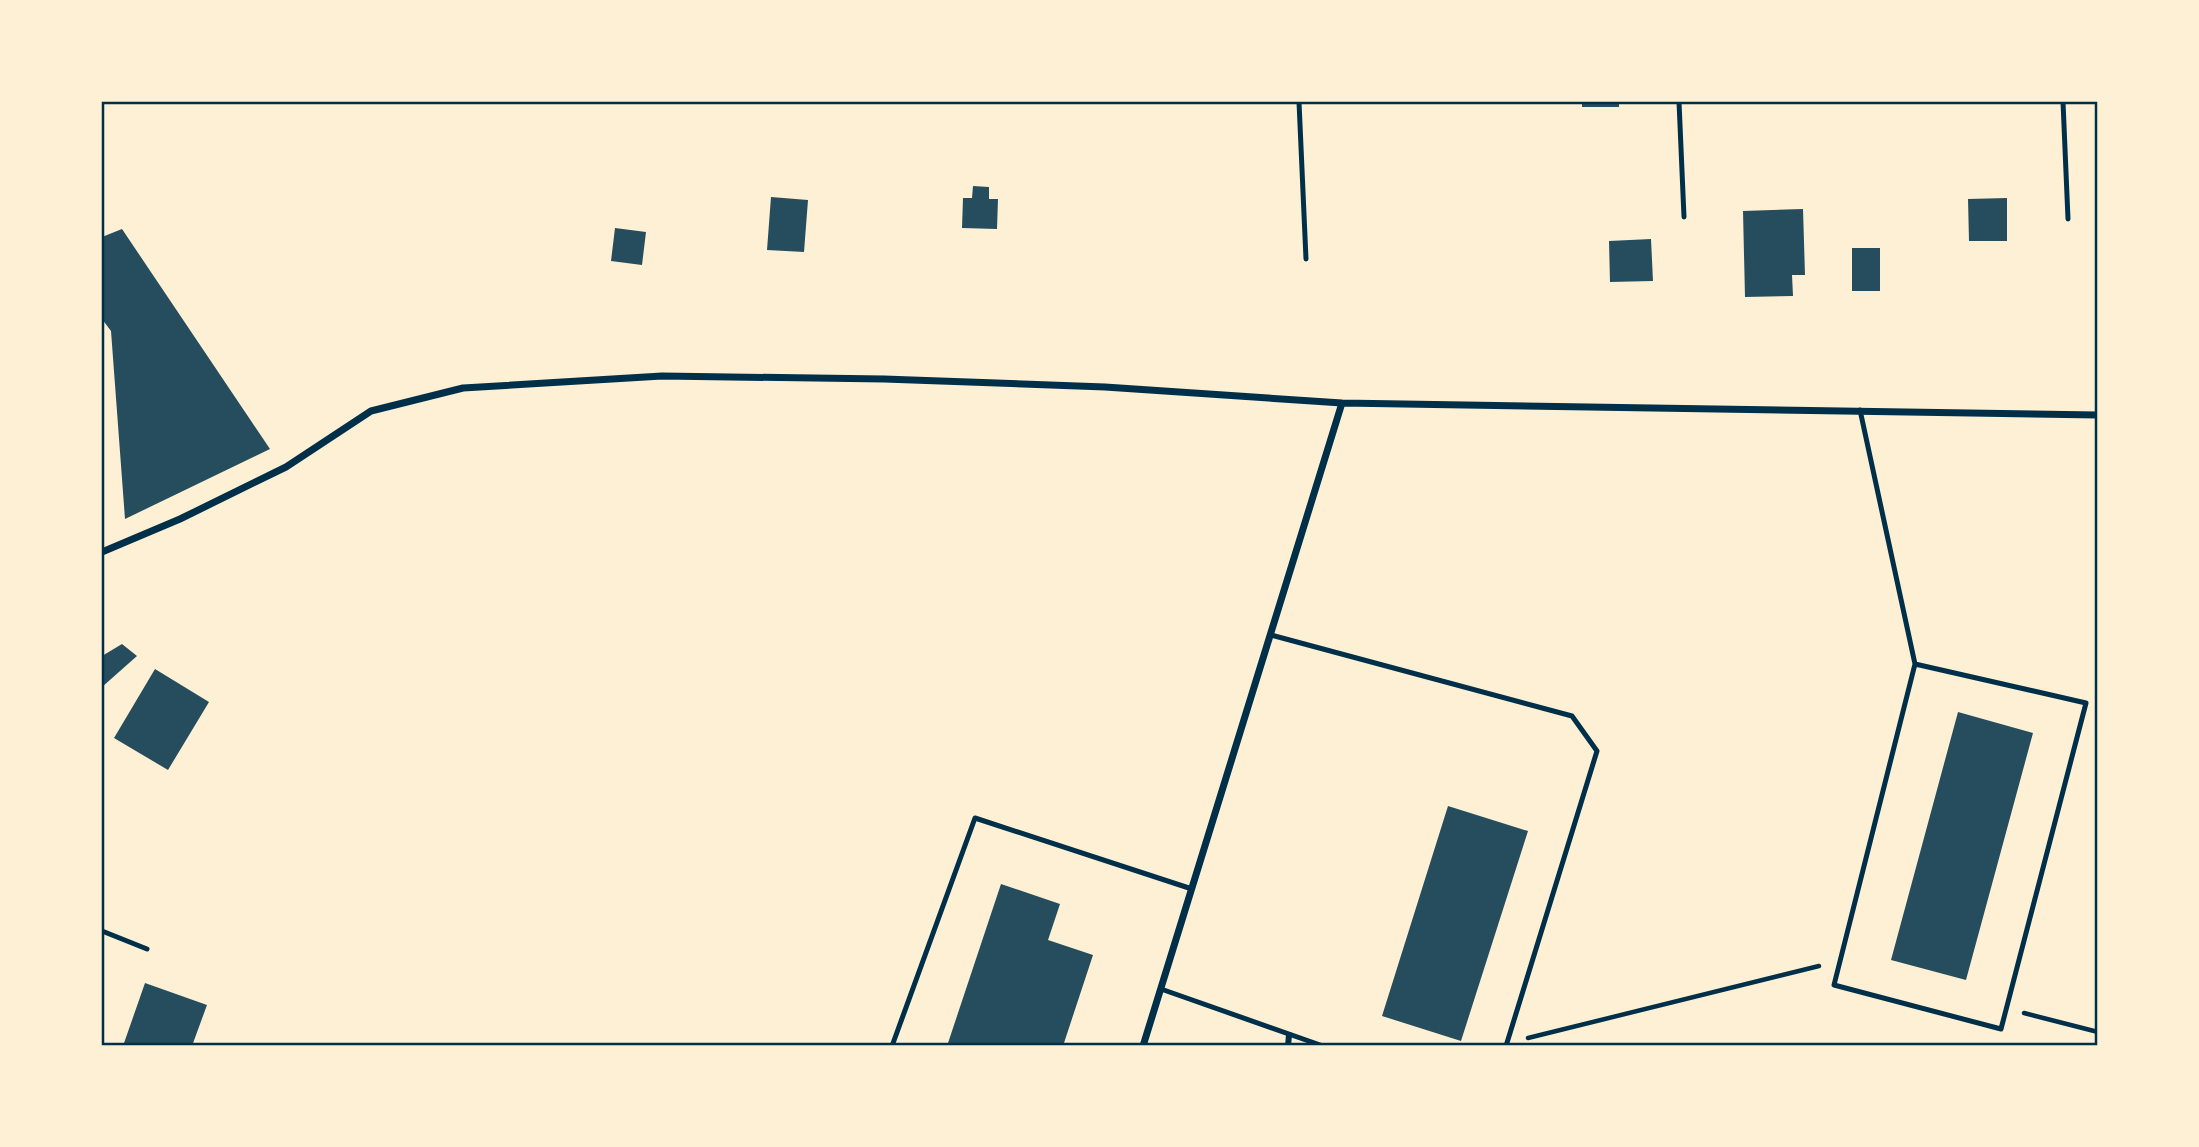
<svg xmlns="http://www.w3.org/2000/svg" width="2199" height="1147" font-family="'Source Sans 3',sans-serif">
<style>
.building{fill:#264d5e}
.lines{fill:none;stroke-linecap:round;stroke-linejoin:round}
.path{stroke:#003049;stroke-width:4.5}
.service{stroke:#003049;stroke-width:5}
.pedestrian{stroke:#003049;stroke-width:6}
.minor{stroke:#003049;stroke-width:7}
.neatline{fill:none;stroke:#003049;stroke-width:2.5}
</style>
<rect width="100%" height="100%" fill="#fdf0d5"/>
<path class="building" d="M 1582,102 L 1619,102 L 1619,107 L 1582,107 Z
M 973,186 L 989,187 L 989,199 L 998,199 L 997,229 L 962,228 L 963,198 L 972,198 Z
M 771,197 L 808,200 L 804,252 L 767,250 Z
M 2007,198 L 2007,241 L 1969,241 L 1968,199 Z
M 1803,209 L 1805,275 L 1792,275 L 1793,296 L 1745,297 L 1743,211 Z
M 615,228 L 646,232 L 642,265 L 611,261 Z
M 122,229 L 270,449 L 125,519 L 111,331 L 102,319 L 102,237 Z
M 1651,239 L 1653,281 L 1610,282 L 1609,241 Z
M 1852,248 L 1880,248 L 1880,291 L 1852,291 Z
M 122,644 L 137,656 L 102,687 L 102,656 Z
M 155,669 L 209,702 L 168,770 L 114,738 Z
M 1958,712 L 2033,733 L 1966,980 L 1891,960 Z
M 1448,806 L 1528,831 L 1461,1041 L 1382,1016 Z
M 1001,884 L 1060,904 L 1048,940 L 1093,955 L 1063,1046 L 947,1046 Z
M 145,983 L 207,1005 L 192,1046 L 123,1046 Z"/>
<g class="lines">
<path class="path" d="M 2024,1013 L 2098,1032
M 1528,1038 L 1819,966"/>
<path class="service" d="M 1299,102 L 1306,259
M 1679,102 L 1684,217
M 2063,102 L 2068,219
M 1860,410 L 1915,664 L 2086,703 L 2001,1029 L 1834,985 L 1915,664
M 1271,635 L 1572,716 L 1597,751 L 1506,1046
M 102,931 L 147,949
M 1161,989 L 1323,1046
M 892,1046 L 975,818 L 1192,889"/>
<path class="pedestrian" d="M 1288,1046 L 1289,1035"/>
<path class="minor" d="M 102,552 L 180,519 L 286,467 L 371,411 L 463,388 L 662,376 L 884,379 L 1105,387 L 1342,403 L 2098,415
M 1143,1046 L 1342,403"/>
</g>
<rect width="2199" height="1147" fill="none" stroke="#fdf0d5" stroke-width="206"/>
<rect x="103" y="103" width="1993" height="941" class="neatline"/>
</svg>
